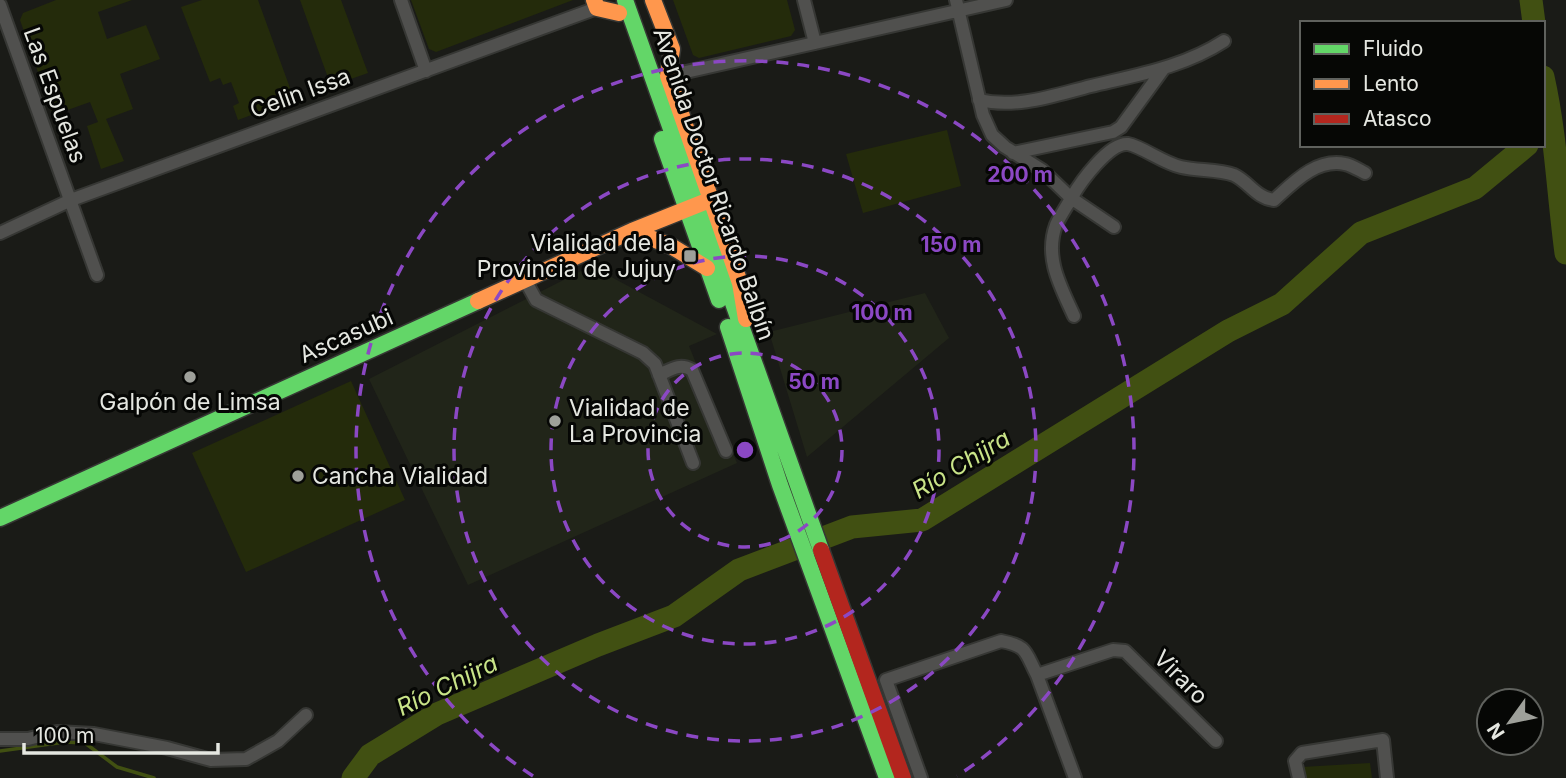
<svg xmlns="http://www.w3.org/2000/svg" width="1566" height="778" font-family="Inter,sans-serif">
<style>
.built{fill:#212519}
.green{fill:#242b0b}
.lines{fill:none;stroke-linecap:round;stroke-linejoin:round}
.stream{stroke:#415012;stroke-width:3.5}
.river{stroke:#415012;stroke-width:23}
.street-casing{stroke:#363734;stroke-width:16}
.fast-casing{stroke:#363734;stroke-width:19}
.slow-casing{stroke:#363734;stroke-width:19}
.jam-casing{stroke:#363734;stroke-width:19}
.street{stroke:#50504e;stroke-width:12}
.fast{stroke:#63d668;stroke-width:16}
.slow{stroke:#ff974d;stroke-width:16}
.jam{stroke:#b3261e;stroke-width:16}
.ring{fill:none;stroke:#8b48c4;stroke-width:3.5;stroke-dasharray:12 9}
.poi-dot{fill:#9ea09a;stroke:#060705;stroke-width:2.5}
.labels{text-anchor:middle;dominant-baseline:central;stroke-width:6;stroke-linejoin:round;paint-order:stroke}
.street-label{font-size:23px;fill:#e5e7e1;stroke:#060705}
.poi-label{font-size:23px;fill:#e5e7e1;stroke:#060705;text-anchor:start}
.water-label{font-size:24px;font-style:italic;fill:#c9e488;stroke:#060705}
.centre{fill:#8b48c4;stroke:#060705;stroke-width:3.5}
.ring-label{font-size:21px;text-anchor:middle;font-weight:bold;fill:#8b48c4;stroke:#060705;stroke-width:6;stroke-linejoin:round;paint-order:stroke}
</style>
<rect width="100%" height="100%" fill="#1a1b17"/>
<path class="built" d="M 591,266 L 717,334 L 689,346 L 737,463 L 468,585 L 369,379 Z
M 925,293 L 949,338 L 807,457 L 769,332 Z"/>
<path class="green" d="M 56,0 L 132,0 L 98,12 L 107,39 L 146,25 L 160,59 L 120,74 L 133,109 L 106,119 L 124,161 L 101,169 L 87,126 L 98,122 L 90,102 L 62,112 L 69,132 L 60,136 L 20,20 L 23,13 Z
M 202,0 L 258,0 L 294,99 L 238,120 L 233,106 L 239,103 L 231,82 L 223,85 L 220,78 L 210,82 L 181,7 Z
M 300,0 L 341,0 L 368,73 L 331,86 Z
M 411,0 L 573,0 L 436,52 L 429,49 Z
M 673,0 L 787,0 L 795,30 L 791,36 L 699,58 L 693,55 Z
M 947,130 L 961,186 L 863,213 L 846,154 Z
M 351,381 L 405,500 L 246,572 L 192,453 Z
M 1370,763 L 1372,778 L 1303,778 L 1302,767 Z"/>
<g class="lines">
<path class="stream" d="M 0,751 L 65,742 L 85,743 L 117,767 L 154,778"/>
<path class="river" d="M 1531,0 L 1534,23
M 1543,77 C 1556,135 1558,194 1566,253
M 353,778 L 370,755 L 437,714 L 598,645 L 674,616 L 739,570 L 852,527 L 922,520 L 1228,331 L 1282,304 L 1361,233 L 1475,188 L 1527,145"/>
<g class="street-casing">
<path id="street" d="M 401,0 L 426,71
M 804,0 L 815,43
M 956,0 L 983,115 L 992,135 L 1005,147 L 1042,170 L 1071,198 L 1114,227
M 0,5 L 97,275
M 668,76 L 1006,0
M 979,100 C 1017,109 1055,95 1091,86 C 1137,75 1184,67 1224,41
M 1013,153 L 1113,132 L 1121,127 L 1164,68
M 0,233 L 71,200 L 597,8
M 525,280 L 536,300 L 643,353 L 655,364 L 693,463
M 1074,316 C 1061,287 1044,258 1056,225 C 1060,216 1067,206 1072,197 C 1080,183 1109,142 1128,144 C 1143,147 1163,163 1181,167 C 1198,171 1219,169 1234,175 C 1249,182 1256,198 1274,200 C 1293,183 1316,158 1345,164 C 1351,165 1359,170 1365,173
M 659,375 C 672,369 680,363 692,370 L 726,451
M 1037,675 L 1075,778
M 0,739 L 28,739 L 57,732 L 94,734 L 167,748 L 211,760 L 246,759 L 278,741 L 306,715
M 921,778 L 886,680 L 1001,641 C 1028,646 1025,652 1037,675 L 1113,650 L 1125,651 L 1216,741
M 1299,778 L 1295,761 L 1302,753 L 1383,740 L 1387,778"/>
</g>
<g class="fast-casing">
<path id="fast" d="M 625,0 L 821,550
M 662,139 L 719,300
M 728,327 L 780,485 L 887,778
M 0,518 L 478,301"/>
</g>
<g class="slow-casing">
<path id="slow" d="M 594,0 L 597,8 L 619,13
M 653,0 L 672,49 L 668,76 L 740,283 L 746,319
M 632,231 L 671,246 L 707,268
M 478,301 L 632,231 L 712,199"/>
</g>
<g class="jam-casing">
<path id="jam" d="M 821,550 L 903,778"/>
</g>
<use href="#street" class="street"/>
<use href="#fast" class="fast"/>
<use href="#slow" class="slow"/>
<use href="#jam" class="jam"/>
</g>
<g class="ring">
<circle cx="745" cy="450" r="97"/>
<circle cx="745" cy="450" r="194"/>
<circle cx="745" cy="450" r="291"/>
<path d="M533 776A389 389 0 1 1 957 776"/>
</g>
<g class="poi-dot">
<rect x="683" y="249" width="14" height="14" rx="3.5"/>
<circle cx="190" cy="377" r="7"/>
<circle cx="555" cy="421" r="7"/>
<circle cx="298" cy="476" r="7"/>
</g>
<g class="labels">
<g class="street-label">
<text transform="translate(300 93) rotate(-20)">Celin Issa</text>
<text transform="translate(55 95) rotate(70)">Las Espuelas</text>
<text transform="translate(714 184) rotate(71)">Avenida Doctor Ricardo Balbín</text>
<text transform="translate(346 336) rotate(-24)">Ascasubi</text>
<text transform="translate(1181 677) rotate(45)">Viraro</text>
</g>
<g class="poi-label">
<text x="676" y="243" text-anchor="end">Vialidad de la<tspan x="676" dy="26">Provincia de Jujuy</tspan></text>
<text x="190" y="402" text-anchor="middle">Galpón de Limsa</text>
<text x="569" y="408">Vialidad de<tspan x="569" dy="26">La Provincia</tspan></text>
<text x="312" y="476">Cancha Vialidad</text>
</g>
<g class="water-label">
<text transform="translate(961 464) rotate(-31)">Río Chijra</text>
<text transform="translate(447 685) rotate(-26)">Río Chijra</text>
</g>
</g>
<circle cx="745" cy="450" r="10" class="centre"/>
<g class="ring-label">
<text x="1020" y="182">200 m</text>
<text x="951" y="252">150 m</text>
<text x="882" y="320">100 m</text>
<text x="814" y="389">50 m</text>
</g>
<rect x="1300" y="21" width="245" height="126" fill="#060705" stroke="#5f615d" stroke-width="2"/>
<rect x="1314" y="44" width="35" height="10" fill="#63d668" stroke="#5f615d" stroke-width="2"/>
<text x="1363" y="56" font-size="21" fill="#e5e7e1">Fluido</text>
<rect x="1314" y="79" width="35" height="10" fill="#ff974d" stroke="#5f615d" stroke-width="2"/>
<text x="1363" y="91" font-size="21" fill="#e5e7e1">Lento</text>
<rect x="1314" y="114" width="35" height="10" fill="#b3261e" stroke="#5f615d" stroke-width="2"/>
<text x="1363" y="126" font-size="21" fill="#e5e7e1">Atasco</text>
<g transform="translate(1510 722) rotate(237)"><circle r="33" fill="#060705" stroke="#5f615d" stroke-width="2"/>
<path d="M0-5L12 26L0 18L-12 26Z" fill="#9ea09a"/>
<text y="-10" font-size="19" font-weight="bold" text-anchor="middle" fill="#e5e7e1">N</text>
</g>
<path d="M24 743v10h194v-10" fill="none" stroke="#e5e7e1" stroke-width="3.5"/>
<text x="35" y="743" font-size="21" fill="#e5e7e1" stroke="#060705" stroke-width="5" paint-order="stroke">100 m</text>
</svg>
